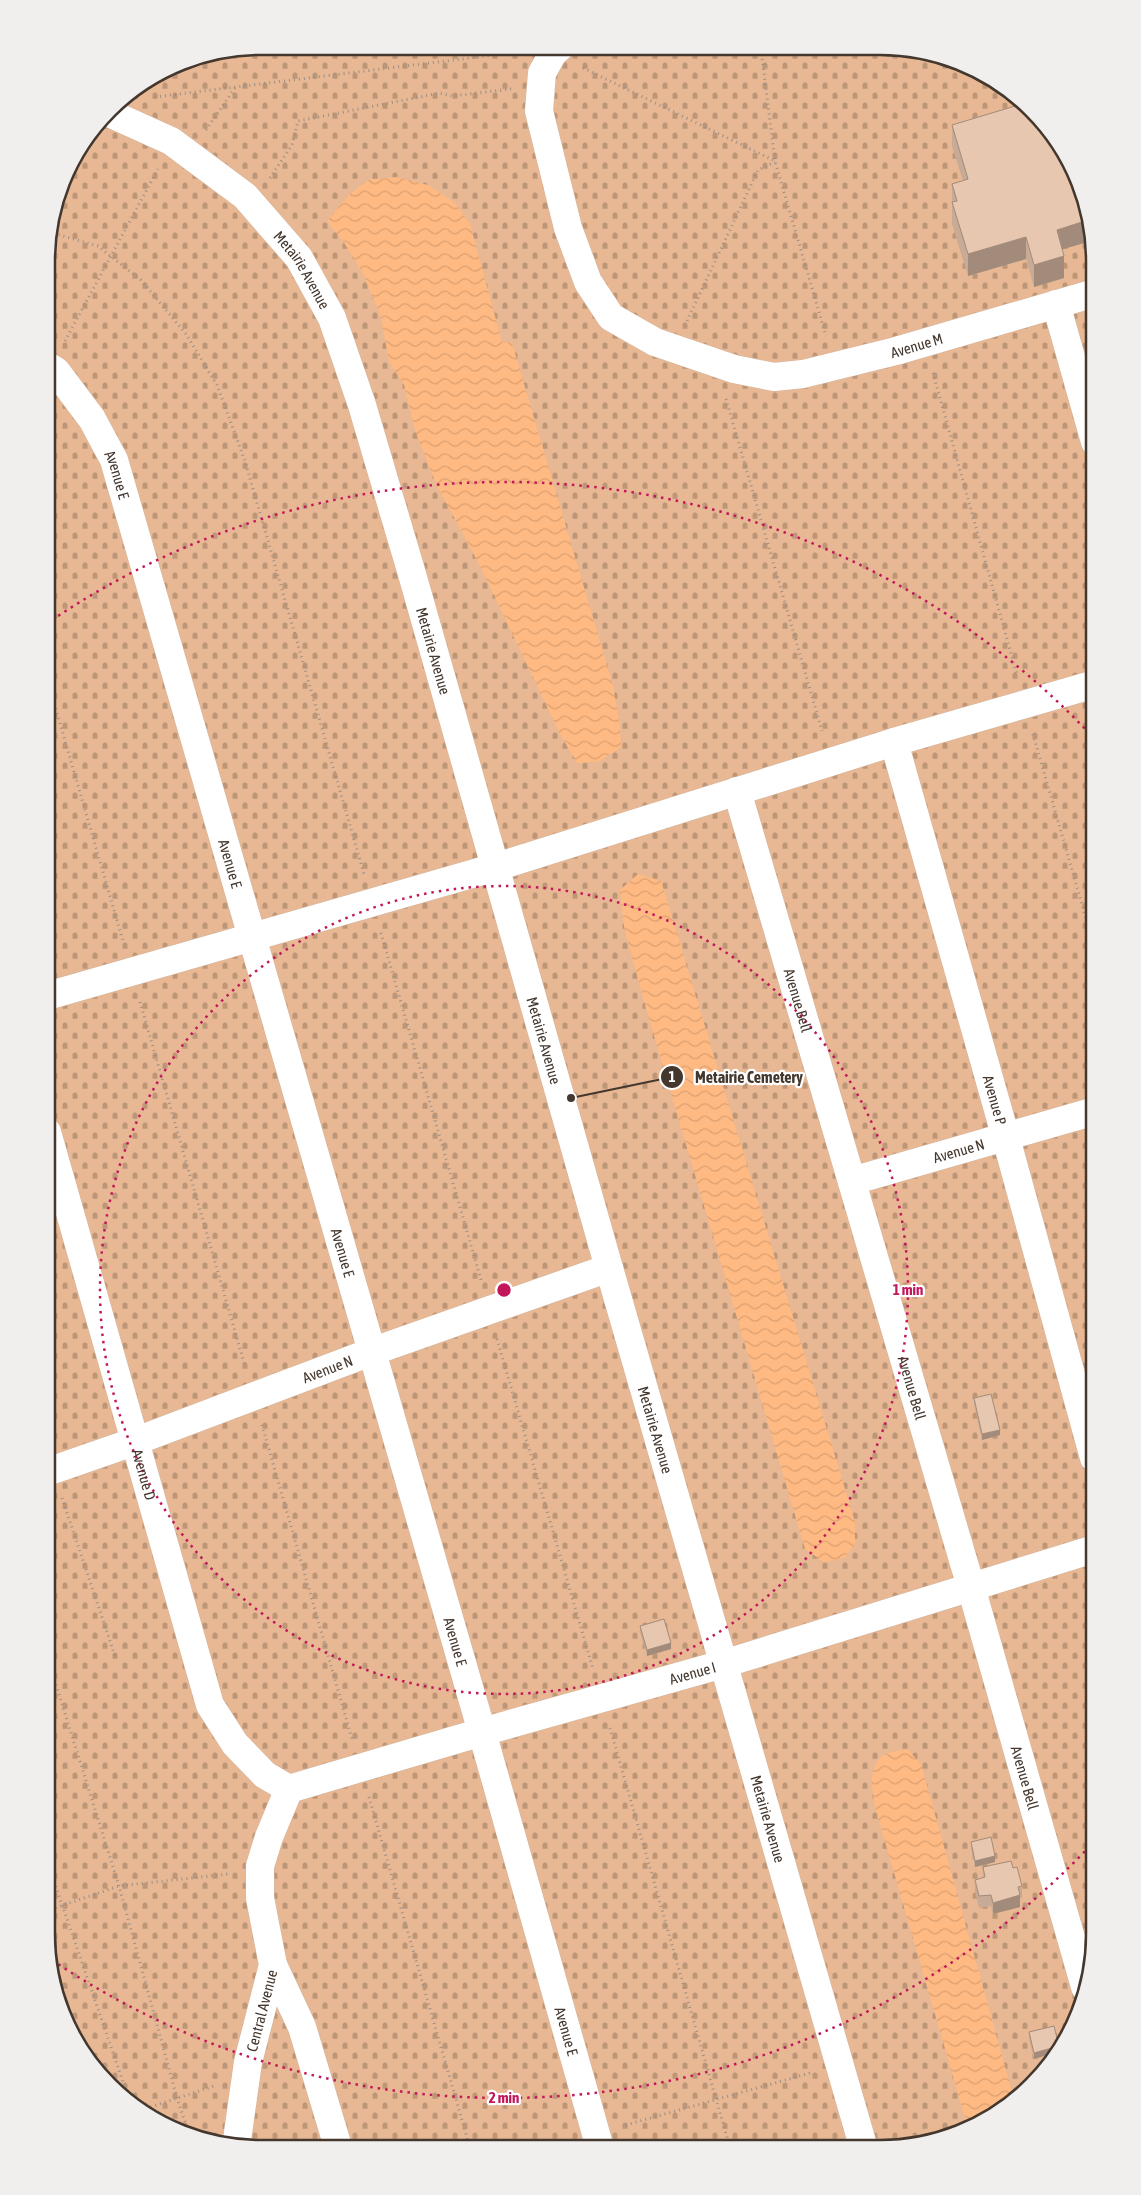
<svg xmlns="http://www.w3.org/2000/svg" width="1141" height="2195" font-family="'Asap Condensed',sans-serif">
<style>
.cemetery{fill:url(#cemetery-stones)}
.water{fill:url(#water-waves)}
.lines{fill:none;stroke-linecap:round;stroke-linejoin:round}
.minor-casing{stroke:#d5b59e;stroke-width:29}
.path{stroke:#9c8f86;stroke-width:3;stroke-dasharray:1 4;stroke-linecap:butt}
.minor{stroke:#fff;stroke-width:28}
.wall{fill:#c7ab96}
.shaded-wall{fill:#a28b7a}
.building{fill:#e7c7af;stroke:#a28b7a}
.ring{fill:none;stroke:#c2185b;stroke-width:2.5;stroke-dasharray:2.5 5}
.labels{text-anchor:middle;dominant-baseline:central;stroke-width:4.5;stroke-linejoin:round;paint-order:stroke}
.street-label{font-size:15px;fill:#44372e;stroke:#fff}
.rim{fill:none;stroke:#44372e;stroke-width:2.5}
.centre{fill:#c2185b;stroke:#fff;stroke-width:2.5}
.ring-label{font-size:15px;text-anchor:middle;font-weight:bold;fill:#c2185b;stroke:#fff;stroke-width:4.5;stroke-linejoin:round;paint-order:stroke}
.leader{fill:none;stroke:#44372e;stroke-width:2}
.callout-dot{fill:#44372e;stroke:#fff;stroke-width:2}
.mark-label{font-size:15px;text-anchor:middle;font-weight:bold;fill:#fff}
.callout-label{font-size:16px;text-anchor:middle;font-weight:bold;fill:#44372e;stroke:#fff;stroke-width:4.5;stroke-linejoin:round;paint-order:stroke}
</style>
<defs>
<pattern id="cemetery-stones" width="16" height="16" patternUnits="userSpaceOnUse" patternTransform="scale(1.25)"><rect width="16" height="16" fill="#e7b893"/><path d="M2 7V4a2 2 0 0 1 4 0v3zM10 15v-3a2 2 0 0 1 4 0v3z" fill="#bd9678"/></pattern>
<pattern id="water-waves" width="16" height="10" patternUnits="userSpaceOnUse" patternTransform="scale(1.25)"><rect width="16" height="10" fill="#ffba83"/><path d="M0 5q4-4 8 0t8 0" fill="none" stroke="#dca071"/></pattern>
</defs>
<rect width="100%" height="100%" fill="#fcefe5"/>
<path class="cemetery" d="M 261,46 L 921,50 L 975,68 L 1021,99 L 1058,142 L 1083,192 L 1095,261 L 1094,1948 L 1078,2016 L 1050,2065 L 999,2112 L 949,2137 L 880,2149 L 233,2147 L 166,2127 L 120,2096 L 82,2053 L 58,2003 L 46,1934 L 48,233 L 69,166 L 119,100 L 179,63 Z"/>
<path class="water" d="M 396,177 L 428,185 L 455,203 L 470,224 L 502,342 L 512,343 L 613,686 L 620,727 L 621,747 L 600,761 L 577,763 L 559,732 L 479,564 L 436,484 L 416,433 L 404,385 L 389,361 L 380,314 L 363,274 L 343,241 L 327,221 L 350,194 L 368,180 Z
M 638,874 L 661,881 L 855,1522 L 855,1544 L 844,1558 L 824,1562 L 805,1549 L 645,1005 L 624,927 L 620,890 Z
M 907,1749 L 921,1764 L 1014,2099 L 999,2112 L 968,2128 L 875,1807 C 872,1790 867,1766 884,1755 C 890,1751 901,1751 907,1749 Z"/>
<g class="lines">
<g class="minor-casing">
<g id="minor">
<path id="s1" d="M 559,48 L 553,53 L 542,73 L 539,111 L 568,228 L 588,282 L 611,317 L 655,342 L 734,369 L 774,377 L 803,374 L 896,351 L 1095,293"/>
<path id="s2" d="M 109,113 L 171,141 L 245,196 L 299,258 L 332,318 L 362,405 L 412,574 L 609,1268 L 864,2149"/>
<path d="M 1056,304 L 1095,442"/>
<path id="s3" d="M 48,366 L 56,371 L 92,419 L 114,460 L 482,1732 L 600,2148"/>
<path id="s4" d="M 894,742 L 1006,1138 L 1094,1458"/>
<path id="s5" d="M 737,791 L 971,1587 L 1085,1987"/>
<path d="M 47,996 L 496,867 L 894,742 L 1095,684"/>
<path id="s6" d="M 47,1132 L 210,1705 L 235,1744 L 265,1775 L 289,1789"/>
<path id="s7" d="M 852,1181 L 1095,1111"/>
<path id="s8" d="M 47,1472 L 136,1441 L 371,1352 L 609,1268"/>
<path id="s9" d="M 289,1789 L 482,1732 L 723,1664 L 1094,1549"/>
<path d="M 273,1965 L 302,2027 L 338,2147"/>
<path id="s10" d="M 236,2147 L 248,2062 L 273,1965 L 260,1898 L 260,1866 L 269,1837 L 289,1789"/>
</g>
</g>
<path class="path" d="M 761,49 L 775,161 L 826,336
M 235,51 L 276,46
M 583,68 L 775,161
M 155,97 L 518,52
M 206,130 L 235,88
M 270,178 L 292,145 L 298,121 L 440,93 L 452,96 L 511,89
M 49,232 L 98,246 L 141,280 L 186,334 L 217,385 L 245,461 L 364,874
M 687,321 L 758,170 L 775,162
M 65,341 L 158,169
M 933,373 L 1017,675
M 726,399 L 822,731
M 48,690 L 55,706 L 123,941
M 1033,734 L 1095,950
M 381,933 L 481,1280
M 140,1002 L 245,1366
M 497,1339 L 593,1669
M 262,1425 L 352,1739
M 62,1498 L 116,1659
M 47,1656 L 119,1886 L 177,2098 L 189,2134
M 610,1728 L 730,2148
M 369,1797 L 470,2148
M 46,1858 L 130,2102
M 46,1911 L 119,1886 L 228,1874
M 141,2110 L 214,2086
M 626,2125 L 810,2073
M 545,2148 L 567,2142"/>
<use href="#minor" class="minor"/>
</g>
<path class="wall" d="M 952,125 L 1083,192 L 1091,241 L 1062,249 L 1064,278 L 1034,287 L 1026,259 L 968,276 L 952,224 L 952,184 L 963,181 L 952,146 Z
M 974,1398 L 1000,1435 L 982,1440 L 974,1404 Z
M 640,1626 L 671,1649 L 647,1656 L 640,1632 Z
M 971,1842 L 995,1862 L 975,1867 L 971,1848 Z
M 983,1867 L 1022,1886 L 1022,1898 L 1020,1898 L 1020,1907 L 993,1914 L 991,1906 L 979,1908 L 975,1892 L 975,1880 L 983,1878 Z
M 1029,2032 L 1059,2049 L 1057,2052 L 1034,2059 L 1029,2038 Z"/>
<path class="shaded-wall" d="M 1088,220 L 1091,241 L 1057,251 L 1057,230 Z
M 1026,237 L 1026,259 L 968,276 L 968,254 Z
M 1064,256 L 1064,278 L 1034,287 L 1034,265 Z
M 1000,1430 L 1000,1435 L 982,1440 L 982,1434 Z
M 671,1643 L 671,1649 L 647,1656 L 647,1650 Z
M 995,1856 L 995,1862 L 975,1867 L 975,1861 Z
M 1020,1895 L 1020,1907 L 993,1914 L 993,1903 Z
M 1059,2046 L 1059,2049 L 1057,2052 L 1034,2059 L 1034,2053 Z"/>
<path class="building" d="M 1025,103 L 1058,142 L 1083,192 L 1088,220 L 1057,230 L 1064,256 L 1034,265 L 1026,237 L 968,254 L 952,202 L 957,201 L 952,184 L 968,179 L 952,125 Z
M 991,1394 L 1000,1430 L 982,1434 L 974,1398 Z
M 664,1619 L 671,1643 L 647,1650 L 640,1626 Z
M 991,1837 L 995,1856 L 975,1861 L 971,1842 Z
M 1011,1861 L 1013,1868 L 1017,1867 L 1022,1886 L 1018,1887 L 1020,1895 L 993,1903 L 991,1895 L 979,1896 L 975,1880 L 985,1877 L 983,1867 Z
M 1054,2026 L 1059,2046 L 1034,2053 L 1029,2032 Z
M 1041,2074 L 1030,2084 L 1028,2077 Z"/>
<g class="ring">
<circle cx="504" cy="1290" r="404"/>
<path d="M1090 1846A808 808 0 0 1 52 1960M52 620A808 808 0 0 1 1090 734"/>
</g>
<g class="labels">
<g class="street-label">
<text stroke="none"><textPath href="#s2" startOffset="254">Metairie Avenue</textPath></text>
<text stroke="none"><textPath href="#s1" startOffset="610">Avenue M</textPath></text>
<text stroke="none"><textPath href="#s3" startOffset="131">Avenue E</textPath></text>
<text stroke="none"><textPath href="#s2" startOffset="659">Metairie Avenue</textPath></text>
<text stroke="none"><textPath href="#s3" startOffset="536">Avenue E</textPath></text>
<text stroke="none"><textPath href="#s5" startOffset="218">Avenue Bell</textPath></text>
<text stroke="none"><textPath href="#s2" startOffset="1064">Metairie Avenue</textPath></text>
<text stroke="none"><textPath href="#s4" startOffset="372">Avenue P</textPath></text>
<text stroke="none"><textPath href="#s7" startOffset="111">Avenue N</textPath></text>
<text stroke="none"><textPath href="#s3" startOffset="941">Avenue E</textPath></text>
<text stroke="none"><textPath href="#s8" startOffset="299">Avenue N</textPath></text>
<text stroke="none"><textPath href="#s5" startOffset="622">Avenue Bell</textPath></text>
<text stroke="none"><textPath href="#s2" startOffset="1469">Metairie Avenue</textPath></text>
<text stroke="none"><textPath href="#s6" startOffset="356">Avenue D</textPath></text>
<text stroke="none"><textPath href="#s3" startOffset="1346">Avenue E</textPath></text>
<text stroke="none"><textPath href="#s9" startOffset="420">Avenue I</textPath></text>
<text stroke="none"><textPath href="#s5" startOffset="1028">Avenue Bell</textPath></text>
<text stroke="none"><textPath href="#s2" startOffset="1874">Metairie Avenue</textPath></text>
<text stroke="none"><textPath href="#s10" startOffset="139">Central Avenue</textPath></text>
<text stroke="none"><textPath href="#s3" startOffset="1751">Avenue E</textPath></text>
</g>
</g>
<path d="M0 0H1141V2195H0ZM261 55H880A206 206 0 0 1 1086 261V1934A206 206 0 0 1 880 2140H261A206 206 0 0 1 55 1934V261A206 206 0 0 1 261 55Z" fill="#f0efee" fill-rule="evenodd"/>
<path class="rim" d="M261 55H880A206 206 0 0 1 1086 261V1934A206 206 0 0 1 880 2140H261A206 206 0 0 1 55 1934V261A206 206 0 0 1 261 55Z"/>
<circle cx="504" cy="1290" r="8" class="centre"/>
<g class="ring-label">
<text x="908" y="1295">1 min</text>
<text x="504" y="2103">2 min</text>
</g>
<path class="leader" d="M571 1098L672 1077"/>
<g class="callout-dot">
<circle cx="571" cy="1098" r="5"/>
<circle cx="672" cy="1077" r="12"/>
</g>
<g class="mark-label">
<text x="672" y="1082">1</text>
</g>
<g class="callout-label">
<text x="749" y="1083">Metairie Cemetery</text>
</g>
</svg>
